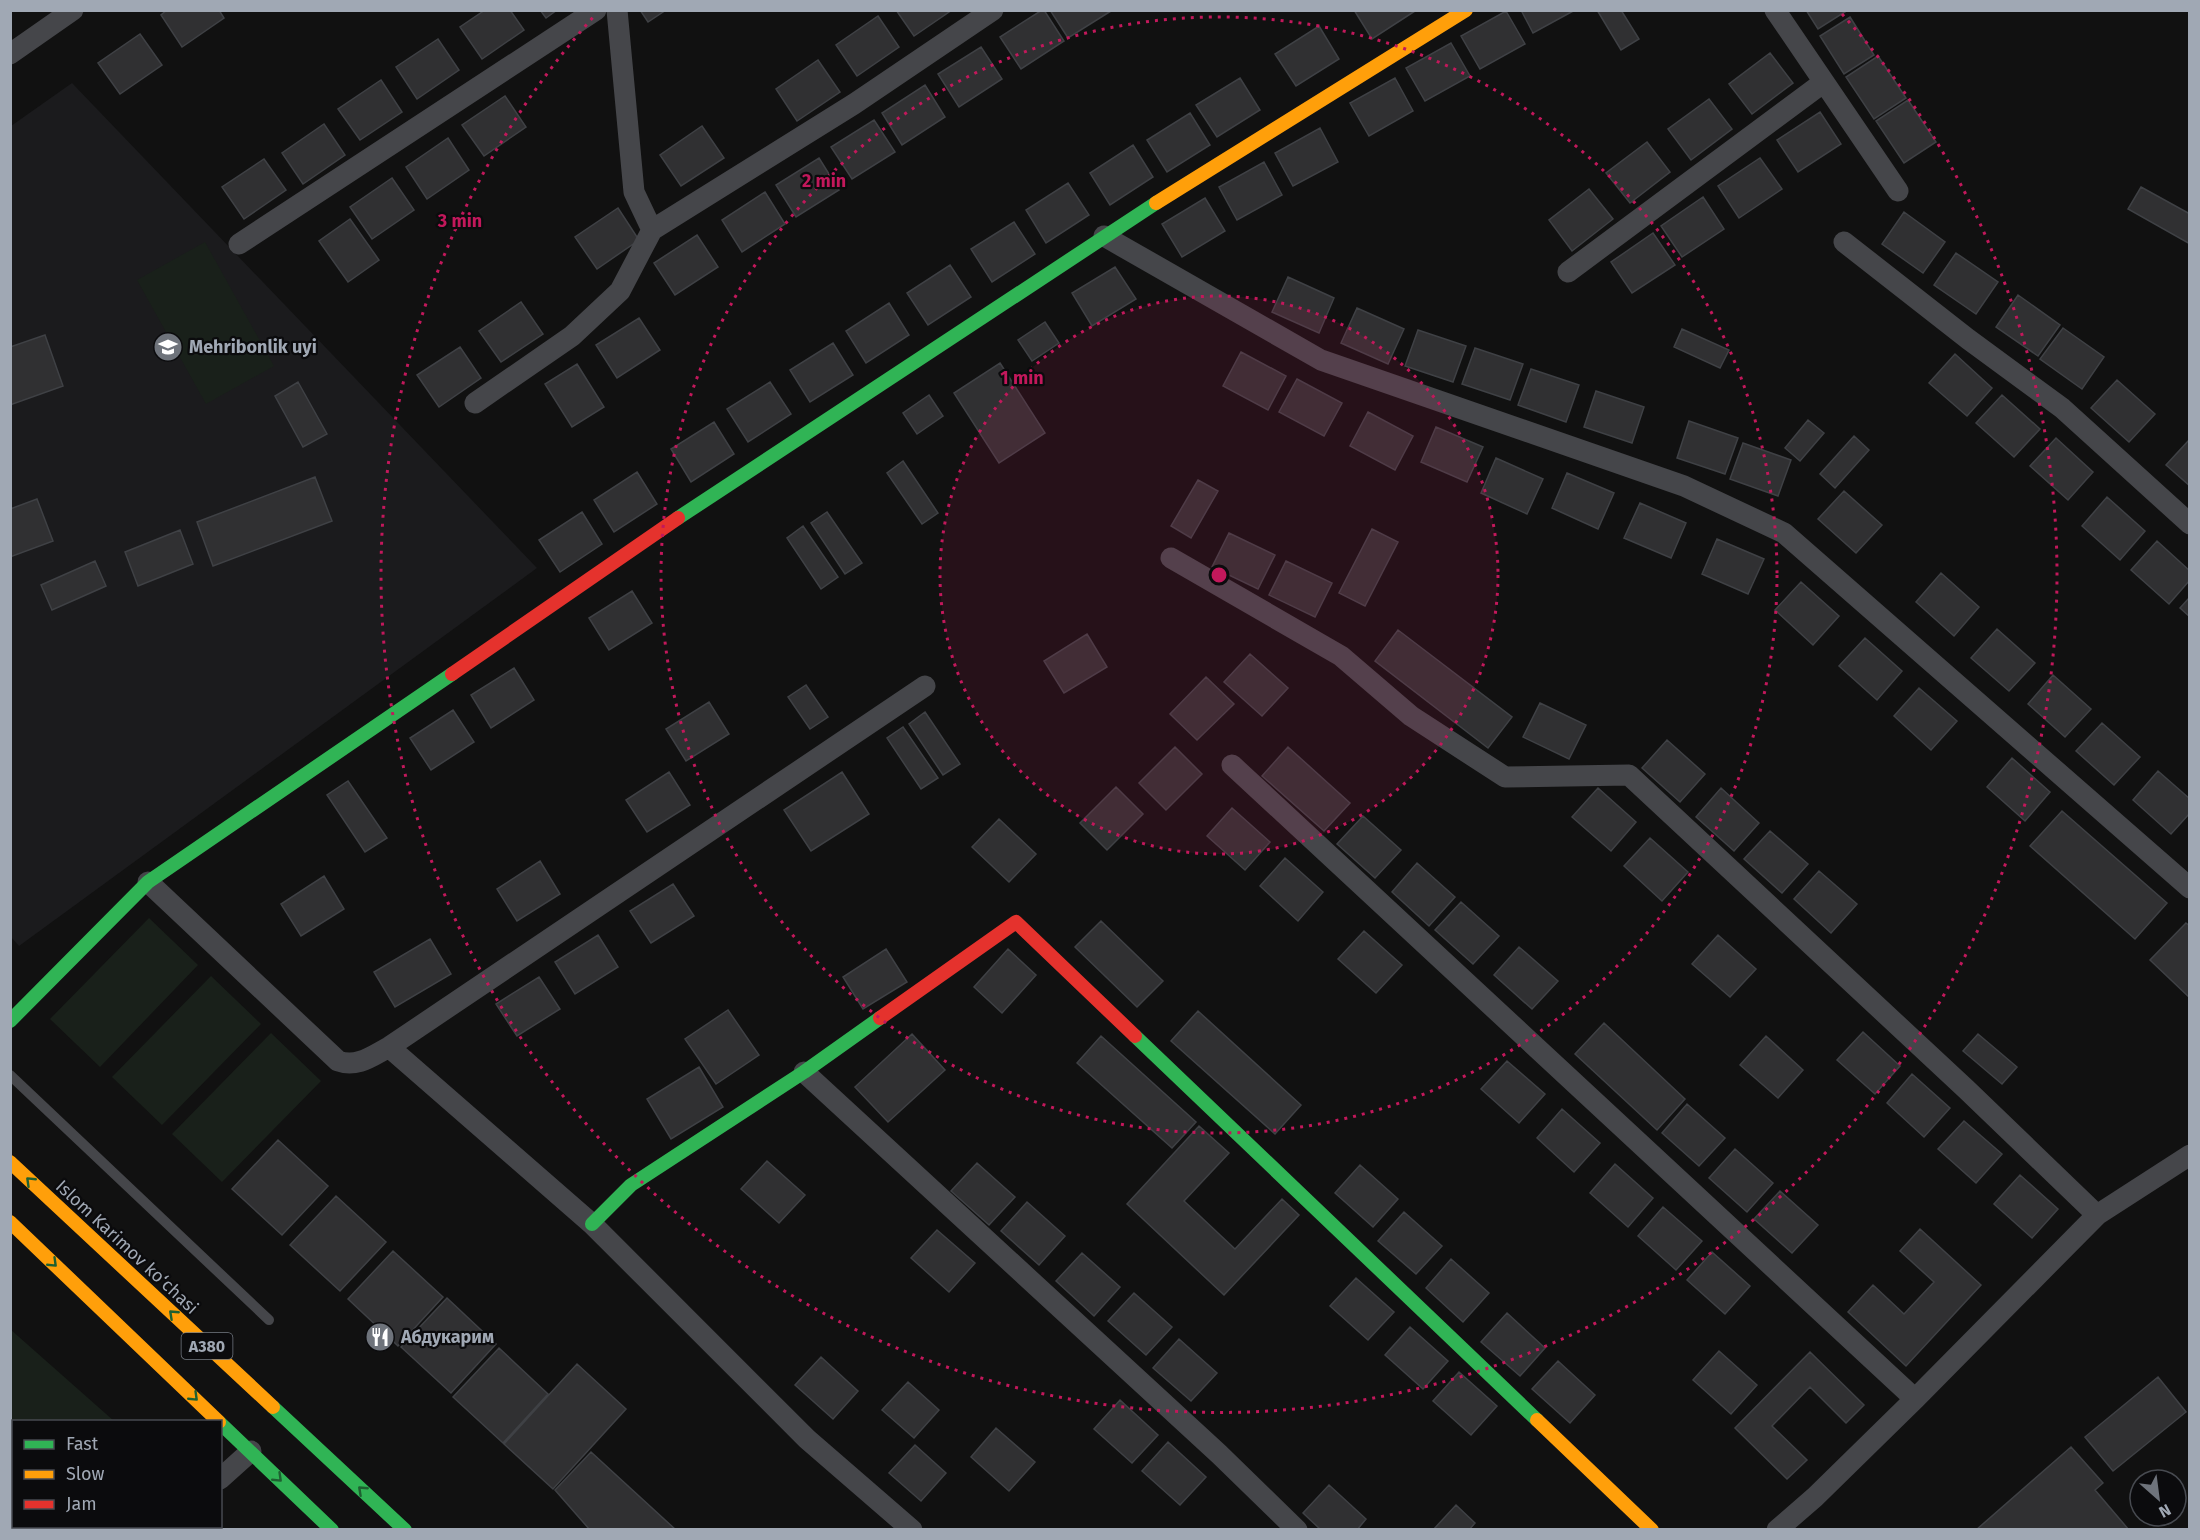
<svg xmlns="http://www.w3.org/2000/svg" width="2200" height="1540" font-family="'Fira Sans',sans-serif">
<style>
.built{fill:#1b1b1d}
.green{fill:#19201a}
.building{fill:#303032;stroke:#3f4145;stroke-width:1.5}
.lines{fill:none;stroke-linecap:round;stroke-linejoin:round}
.lane{stroke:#45464a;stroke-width:10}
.street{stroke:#45464a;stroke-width:21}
.fast{stroke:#30b455;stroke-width:14}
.slow{stroke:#ff9f0a;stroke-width:14}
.jam{stroke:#e5322d;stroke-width:14}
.oneway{stroke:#1e6031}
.ring{fill:none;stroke:#c2185b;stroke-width:3;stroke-dasharray:3 6}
.labels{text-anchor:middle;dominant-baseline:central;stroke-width:4.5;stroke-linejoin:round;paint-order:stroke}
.shield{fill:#0b0b0d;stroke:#737982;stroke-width:1.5}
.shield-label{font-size:16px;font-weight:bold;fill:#a0a8b4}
.poi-label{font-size:18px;font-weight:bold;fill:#a0a8b4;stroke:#0b0b0d;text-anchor:start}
.street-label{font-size:18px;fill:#a0a8b4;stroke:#0b0b0d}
.centre{fill:#c2185b;stroke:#0b0b0d;stroke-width:3}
.ring-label{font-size:18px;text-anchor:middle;font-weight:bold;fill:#c2185b;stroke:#0b0b0d;stroke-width:4.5;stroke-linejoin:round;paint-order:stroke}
</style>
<rect width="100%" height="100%" fill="#111"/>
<path class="built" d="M 72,83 L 537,568 L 19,946 L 11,937 L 11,126 Z"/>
<path class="green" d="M 205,242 L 274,366 L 206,404 L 137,280 Z
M 149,918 L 198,965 L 100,1067 L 50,1019 Z
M 211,976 L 261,1024 L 162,1125 L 112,1077 Z
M 271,1033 L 321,1081 L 222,1182 L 172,1134 Z
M 10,1329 L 114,1421 L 14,1422 L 14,1526 L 20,1527 L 19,1530 L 10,1529 Z"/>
<path class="building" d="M 167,10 L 219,10 L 224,18 L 182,47 L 161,15 Z
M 485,10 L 510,10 L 524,30 L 482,59 L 460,27 Z
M 540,10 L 557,10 L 546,18 Z
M 640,10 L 666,10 L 648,22 Z
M 896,10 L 952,10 L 914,36 Z
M 1042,10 L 1044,10 L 1064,41 L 1021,69 L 1000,37 Z
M 1050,10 L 1111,10 L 1111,11 L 1068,38 Z
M 1354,10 L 1415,10 L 1415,11 L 1372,39 Z
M 1521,10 L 1575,10 L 1533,33 Z
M 1597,10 L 1621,10 L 1639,39 L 1621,50 Z
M 1806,10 L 1848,10 L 1818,29 Z
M 1506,11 L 1525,44 L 1480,69 L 1461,36 Z
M 878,16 L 899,47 L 857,76 L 836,45 Z
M 1850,17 L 1874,55 L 1844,74 L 1820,36 Z
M 1319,26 L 1339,59 L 1296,86 L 1275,54 Z
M 140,34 L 162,65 L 120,94 L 98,63 Z
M 438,39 L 459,70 L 417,99 L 396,67 Z
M 1451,43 L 1470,76 L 1425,101 L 1406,68 Z
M 981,47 L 1002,79 L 959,107 L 938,74 Z
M 1770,53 L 1793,83 L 1752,114 L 1729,84 Z
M 1878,56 L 1906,98 L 1874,119 L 1846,77 Z
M 818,60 L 840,92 L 797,121 L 776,89 Z
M 1240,78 L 1260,110 L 1217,137 L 1196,105 Z
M 1395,78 L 1413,111 L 1369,136 L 1350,103 Z
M 381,80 L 402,112 L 360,140 L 338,109 Z
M 925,85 L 945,117 L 902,145 L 882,113 Z
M 505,96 L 526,127 L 484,156 L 462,125 Z
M 1709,99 L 1732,129 L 1691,160 L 1668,129 Z
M 1908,100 L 1936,142 L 1904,163 L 1876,121 Z
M 1820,112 L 1841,144 L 1798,172 L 1777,140 Z
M 1190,113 L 1210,145 L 1167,172 L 1147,140 Z
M 874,120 L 895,152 L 852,179 L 831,147 Z
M 324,124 L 345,155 L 303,184 L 282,153 Z
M 702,126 L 724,158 L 681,186 L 660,155 Z
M 1320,128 L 1338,162 L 1293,186 L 1275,153 Z
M 448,138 L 469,170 L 427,199 L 406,167 Z
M 1647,142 L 1670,172 L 1630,203 L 1606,173 Z
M 1133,145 L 1153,177 L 1110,205 L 1090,173 Z
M 819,158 L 839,190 L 796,217 L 776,185 Z
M 1760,158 L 1782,189 L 1739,218 L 1718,186 Z
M 264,159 L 286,190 L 244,219 L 222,187 Z
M 1264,162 L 1282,195 L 1237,220 L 1219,187 Z
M 392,178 L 414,210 L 372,239 L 350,207 Z
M 1068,183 L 1089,215 L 1046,243 L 1026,210 Z
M 2141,187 L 2190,214 L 2190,244 L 2128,209 Z
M 1589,189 L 1613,219 L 1572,251 L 1549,220 Z
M 765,192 L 785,224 L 742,252 L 722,220 Z
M 1703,197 L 1724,229 L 1682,257 L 1661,226 Z
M 1205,198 L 1225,231 L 1182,257 L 1162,224 Z
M 618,208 L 639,240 L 597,269 L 575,237 Z
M 1904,212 L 1945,242 L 1923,273 L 1882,244 Z
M 350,219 L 379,260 L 348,282 L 319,241 Z
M 1014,222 L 1035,254 L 992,282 L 971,249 Z
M 1653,233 L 1675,265 L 1632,293 L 1611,262 Z
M 697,235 L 718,267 L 675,295 L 654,263 Z
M 1956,253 L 1998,282 L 1976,314 L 1934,285 Z
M 950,265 L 971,297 L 928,325 L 907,293 Z
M 1115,267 L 1136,299 L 1092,326 L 1072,293 Z
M 1288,277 L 1334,298 L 1319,333 L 1272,312 Z
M 2018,295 L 2060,325 L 2038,356 L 1996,327 Z
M 521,302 L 543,334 L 501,362 L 479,331 Z
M 889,303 L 909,335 L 866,363 L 846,331 Z
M 1357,308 L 1404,329 L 1388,364 L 1341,343 Z
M 639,318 L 660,350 L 617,378 L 596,345 Z
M 1045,322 L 1059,343 L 1032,361 L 1018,340 Z
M 2063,328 L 2104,357 L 2082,389 L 2040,359 Z
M 1682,329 L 1729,350 L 1720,368 L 1674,347 Z
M 1418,330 L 1466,346 L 1453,382 L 1405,366 Z
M 45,335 L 63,386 L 10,405 L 10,347 Z
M 833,343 L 853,375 L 810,402 L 790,370 Z
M 460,347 L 481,378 L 439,407 L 417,375 Z
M 1475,348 L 1523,364 L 1510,400 L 1462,384 Z
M 1241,352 L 1286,376 L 1268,410 L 1223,386 Z
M 1955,354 L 1992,388 L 1967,416 L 1929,383 Z
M 1000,363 L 1045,433 L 999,463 L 954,393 Z
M 577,364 L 604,407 L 572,427 L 545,384 Z
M 1531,369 L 1579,385 L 1566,422 L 1518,405 Z
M 1297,379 L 1342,403 L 1324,436 L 1279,412 Z
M 2117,380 L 2155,414 L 2129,442 L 2091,408 Z
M 298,382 L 327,434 L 303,447 L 275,396 Z
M 770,382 L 791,414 L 748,442 L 727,409 Z
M 1596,391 L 1644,407 L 1632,443 L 1584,427 Z
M 929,395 L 943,416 L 917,434 L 903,413 Z
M 2002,395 L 2040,429 L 2014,457 L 1976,423 Z
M 1368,412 L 1413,436 L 1395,470 L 1350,446 Z
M 1808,420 L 1824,433 L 1800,461 L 1785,448 Z
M 1689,421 L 1738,438 L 1725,474 L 1677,458 Z
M 714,422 L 734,454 L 691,482 L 671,449 Z
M 1436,427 L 1483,447 L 1467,482 L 1421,462 Z
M 1854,436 L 1869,450 L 1835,488 L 1820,474 Z
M 2056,438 L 2093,472 L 2068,500 L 2030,466 Z
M 2190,439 L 2190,486 L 2166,465 Z
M 1743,443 L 1791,460 L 1778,496 L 1730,479 Z
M 1496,458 L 1543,479 L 1527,514 L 1481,493 Z
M 903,461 L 938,513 L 922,524 L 887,473 Z
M 637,472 L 657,504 L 614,532 L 594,500 Z
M 1567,473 L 1614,493 L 1598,529 L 1552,508 Z
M 315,477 L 332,521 L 213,566 L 197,522 Z
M 1198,480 L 1218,491 L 1191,538 L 1171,526 Z
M 1844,491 L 1882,525 L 1856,553 L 1818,519 Z
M 2107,497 L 2145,531 L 2120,560 L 2082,526 Z
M 37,499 L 53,541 L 10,557 L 10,509 Z
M 1640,503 L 1686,523 L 1671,558 L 1624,538 Z
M 582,512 L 602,544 L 560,572 L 539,540 Z
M 827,512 L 862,563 L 845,574 L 811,523 Z
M 803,526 L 838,577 L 821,589 L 787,538 Z
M 1372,529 L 1398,542 L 1365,606 L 1339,593 Z
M 180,530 L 193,564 L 138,586 L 125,552 Z
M 1229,533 L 1275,555 L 1258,589 L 1212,567 Z
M 1717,539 L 1764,559 L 1748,594 L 1702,574 Z
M 2157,541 L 2190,571 L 2190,580 L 2169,604 L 2131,570 Z
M 95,561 L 106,586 L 52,610 L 41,585 Z
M 1286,561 L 1332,583 L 1315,617 L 1269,595 Z
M 1941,573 L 1979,607 L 1954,636 L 1916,602 Z
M 1801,582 L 1839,616 L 1813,645 L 1775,610 Z
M 632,591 L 652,623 L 609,650 L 589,618 Z
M 2190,597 L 2190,617 L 2180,608 Z
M 1997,629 L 2035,663 L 2009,691 L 1971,658 Z
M 1398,630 L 1512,717 L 1488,748 L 1375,661 Z
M 1087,634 L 1107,667 L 1064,693 L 1044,661 Z
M 1865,638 L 1902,671 L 1877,700 L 1839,666 Z
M 1250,654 L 1288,688 L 1262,716 L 1224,682 Z
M 514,668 L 534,700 L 491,728 L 471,695 Z
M 2053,675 L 2091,709 L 2065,737 L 2028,704 Z
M 1206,677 L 1234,704 L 1197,740 L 1170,714 Z
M 806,685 L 828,717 L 810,729 L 788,697 Z
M 1919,688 L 1957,721 L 1931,750 L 1894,716 Z
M 709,702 L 729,734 L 686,761 L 666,729 Z
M 1540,703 L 1586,725 L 1569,759 L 1523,737 Z
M 453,710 L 474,742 L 431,770 L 410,738 Z
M 925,712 L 960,764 L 943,775 L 909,724 Z
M 2102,723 L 2140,757 L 2114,785 L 2076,751 Z
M 903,727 L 938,778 L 921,789 L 887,738 Z
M 1667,740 L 1705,774 L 1680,802 L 1642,768 Z
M 1175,747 L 1202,774 L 1166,810 L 1139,783 Z
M 1288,747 L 1350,803 L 1324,831 L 1262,776 Z
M 2012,758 L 2050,792 L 2025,821 L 1987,787 Z
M 2158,771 L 2190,799 L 2190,813 L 2171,834 L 2133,800 Z
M 669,772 L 690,805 L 647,832 L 626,800 Z
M 842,772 L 869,814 L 811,851 L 784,810 Z
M 348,781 L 387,838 L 365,852 L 327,795 Z
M 1116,787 L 1143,814 L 1107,850 L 1080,823 Z
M 1598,788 L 1636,822 L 1611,851 L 1572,817 Z
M 1721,788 L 1759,823 L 1734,851 L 1696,817 Z
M 1232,808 L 1270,842 L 1245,870 L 1207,836 Z
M 2062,811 L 2167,903 L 2135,939 L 2030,846 Z
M 1363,816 L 1401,850 L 1375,878 L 1337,844 Z
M 999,819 L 1036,854 L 1009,882 L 972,847 Z
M 1770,831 L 1808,864 L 1782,893 L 1744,859 Z
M 1650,838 L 1688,872 L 1662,901 L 1624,866 Z
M 1285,858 L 1323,892 L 1298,921 L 1260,886 Z
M 540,861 L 560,894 L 517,921 L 497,889 Z
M 1417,863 L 1455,897 L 1429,926 L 1392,892 Z
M 1819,871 L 1857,904 L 1831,933 L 1794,899 Z
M 324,876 L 344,909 L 301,936 L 281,904 Z
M 673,884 L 694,916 L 651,943 L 630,911 Z
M 1461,902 L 1499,936 L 1473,964 L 1435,930 Z
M 1101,921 L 1163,981 L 1137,1007 L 1075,947 Z
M 2186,923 L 2190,926 L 2190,998 L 2150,960 Z
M 1364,931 L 1402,965 L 1376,993 L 1338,959 Z
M 598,935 L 618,967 L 575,994 L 555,962 Z
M 1718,935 L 1756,969 L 1730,997 L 1692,964 Z
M 430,939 L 451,974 L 395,1007 L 374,972 Z
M 1519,947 L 1558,981 L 1532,1009 L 1494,975 Z
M 886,949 L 907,982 L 863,1009 L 843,977 Z
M 1008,949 L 1036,975 L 1002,1013 L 974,987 Z
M 539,977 L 560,1009 L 517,1036 L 496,1004 Z
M 728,1010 L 759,1055 L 716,1084 L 685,1039 Z
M 1198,1011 L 1301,1105 L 1275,1134 L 1171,1041 Z
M 1604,1023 L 1685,1099 L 1657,1130 L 1575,1054 Z
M 1863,1032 L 1900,1066 L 1875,1094 L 1837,1060 Z
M 912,1034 L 945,1070 L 888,1122 L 855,1087 Z
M 1978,1034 L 2017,1067 L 2002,1084 L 1963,1051 Z
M 1101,1036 L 1196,1122 L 1172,1148 L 1077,1063 Z
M 1766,1036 L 1803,1070 L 1778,1098 L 1740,1065 Z
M 1507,1061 L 1545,1094 L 1519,1123 L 1481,1089 Z
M 699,1067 L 723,1107 L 671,1139 L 647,1099 Z
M 1912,1074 L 1950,1108 L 1924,1137 L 1887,1103 Z
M 1687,1104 L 1725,1138 L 1699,1166 L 1662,1133 Z
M 1562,1109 L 1600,1143 L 1574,1172 L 1537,1138 Z
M 1964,1121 L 2002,1154 L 1976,1183 L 1938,1149 Z
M 1199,1126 L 1229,1153 L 1184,1201 L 1235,1249 L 1282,1199 L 1299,1215 L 1224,1295 L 1127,1204 Z
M 278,1140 L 328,1186 L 282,1235 L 232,1189 Z
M 1735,1149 L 1773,1183 L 1747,1212 L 1709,1178 Z
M 767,1161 L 805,1195 L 779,1223 L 741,1189 Z
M 977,1163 L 1015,1197 L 989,1225 L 951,1191 Z
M 1615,1164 L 1653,1198 L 1628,1227 L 1590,1193 Z
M 1360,1165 L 1398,1199 L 1373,1227 L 1335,1193 Z
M 2020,1175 L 2058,1209 L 2032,1238 L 1994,1204 Z
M 1780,1191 L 1818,1225 L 1792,1253 L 1754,1219 Z
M 336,1196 L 386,1242 L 340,1291 L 290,1245 Z
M 1027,1202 L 1065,1236 L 1039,1265 L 1001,1231 Z
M 1663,1207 L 1702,1241 L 1676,1270 L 1638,1236 Z
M 1404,1212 L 1442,1246 L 1416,1274 L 1378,1241 Z
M 1920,1229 L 1981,1285 L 1906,1366 L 1848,1312 L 1873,1285 L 1904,1314 L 1934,1282 L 1900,1251 Z
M 937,1230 L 975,1263 L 949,1292 L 911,1258 Z
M 393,1251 L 443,1297 L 398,1346 L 348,1299 Z
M 1712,1252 L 1750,1286 L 1725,1314 L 1687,1280 Z
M 1082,1253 L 1120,1287 L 1094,1316 L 1056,1281 Z
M 1451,1259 L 1489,1293 L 1463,1322 L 1426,1288 Z
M 1356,1278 L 1394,1312 L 1368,1340 L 1330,1306 Z
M 1134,1293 L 1172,1327 L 1146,1355 L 1108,1321 Z
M 447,1298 L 496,1344 L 451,1393 L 401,1347 Z
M 1507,1313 L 1545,1348 L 1520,1376 L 1481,1342 Z
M 1410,1327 L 1448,1361 L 1423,1389 L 1385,1355 Z
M 1179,1339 L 1217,1373 L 1191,1401 L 1153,1368 Z
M 499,1348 L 548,1394 L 503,1443 L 453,1397 Z
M 1719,1351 L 1757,1385 L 1731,1414 L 1693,1380 Z
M 1810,1352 L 1864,1405 L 1846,1423 L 1810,1387 L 1772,1426 L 1807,1460 L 1787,1479 L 1735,1428 Z
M 821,1357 L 858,1391 L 833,1419 L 795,1385 Z
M 1558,1361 L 1595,1395 L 1570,1423 L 1532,1389 Z
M 577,1364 L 626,1409 L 553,1489 L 504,1444 Z
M 1459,1372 L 1497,1406 L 1471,1435 L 1433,1401 Z
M 2158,1377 L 2186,1412 L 2113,1471 L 2085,1437 Z
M 908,1382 L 939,1410 L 914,1438 L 882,1410 Z
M 1120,1400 L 1158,1435 L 1132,1463 L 1094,1429 Z
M 996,1428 L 1035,1462 L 1009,1491 L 971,1457 Z
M 1168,1442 L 1206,1477 L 1180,1505 L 1142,1471 Z
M 915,1445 L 946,1473 L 921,1501 L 889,1473 Z
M 2071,1447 L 2103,1483 L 2095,1490 L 2129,1530 L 1976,1530 Z
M 591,1452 L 676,1530 L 590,1530 L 555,1490 Z
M 1329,1485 L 1366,1519 L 1357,1530 L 1321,1530 L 1303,1513 Z
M 1456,1505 L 1475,1523 L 1469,1530 L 1433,1530 Z"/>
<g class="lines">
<path class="lane" d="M 10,1075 L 269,1320"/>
<path class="street" d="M 617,10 L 634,192 L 652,230
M 1775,10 L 1898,191
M 10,54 L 73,10
M 1104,236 L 1321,360 L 1684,486 L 1784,533 L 2190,888
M 1844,242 L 1968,339 L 2062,408 L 2190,524
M 239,244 L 596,10
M 1568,272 L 1824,82
M 475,403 L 572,336 L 620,291 L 652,230 L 854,104 L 993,10
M 1171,558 L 1341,656 L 1411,716 L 1505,777 L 1629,775 L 1966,1089 L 2097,1215
M 1232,765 L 1915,1399
M 148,882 L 338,1061 C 357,1068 372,1056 389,1047 L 925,686
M 389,1047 L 592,1224 L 807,1439 L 912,1530
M 804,1072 L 1219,1454 L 1297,1530
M 220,1479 L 251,1451
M 47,1530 L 52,1526
M 1777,1530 L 1815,1497 L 1915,1399 L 2097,1215 L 2190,1155"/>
<path class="fast" d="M 678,518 L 1156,203
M 10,1021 L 148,882 L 452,674
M 1135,1036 L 1537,1420
M 592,1224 L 631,1185 L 804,1072 L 880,1018
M 273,1407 L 405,1530
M 220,1423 L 332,1530"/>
<path class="slow" d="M 1156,203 L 1466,10
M 10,1162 L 273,1407
M 10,1222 L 219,1422
M 1537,1420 L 1652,1530"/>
<path class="jam" d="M 452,674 L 678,518
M 880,1018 L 1016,922 L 1135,1036"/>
</g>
<defs><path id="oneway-chevron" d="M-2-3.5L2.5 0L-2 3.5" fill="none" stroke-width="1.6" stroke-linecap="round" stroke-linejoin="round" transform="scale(1.5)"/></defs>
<g class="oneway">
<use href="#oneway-chevron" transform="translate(30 1181) rotate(-136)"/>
<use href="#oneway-chevron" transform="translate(53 1263) rotate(44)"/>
<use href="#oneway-chevron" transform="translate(173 1314) rotate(-137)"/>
<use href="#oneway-chevron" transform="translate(194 1397) rotate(44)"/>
<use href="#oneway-chevron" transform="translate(278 1478) rotate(44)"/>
<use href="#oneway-chevron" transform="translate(362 1490) rotate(-137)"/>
</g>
<circle cx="1219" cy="575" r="279" fill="#c2185b" fill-opacity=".12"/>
<g class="ring">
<circle cx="1219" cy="575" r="279"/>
<circle cx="1219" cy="575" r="558"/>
<path d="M1842 14A838 838 0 1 1 596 14"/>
</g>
<defs>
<g id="school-disc" transform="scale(1.5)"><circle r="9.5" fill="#6e737b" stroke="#0b0b0d"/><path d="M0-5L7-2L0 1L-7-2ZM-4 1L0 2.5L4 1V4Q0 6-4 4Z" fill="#fff"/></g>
<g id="restaurant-disc" transform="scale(1.5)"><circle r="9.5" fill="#6e737b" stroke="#0b0b0d"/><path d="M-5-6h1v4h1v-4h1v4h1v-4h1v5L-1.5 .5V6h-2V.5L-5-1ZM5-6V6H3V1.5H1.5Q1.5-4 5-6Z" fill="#fff"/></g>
</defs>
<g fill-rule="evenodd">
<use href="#school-disc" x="168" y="347"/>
<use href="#restaurant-disc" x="380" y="1337"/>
</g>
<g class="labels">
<rect class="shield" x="181.5" y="1333" width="51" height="26" rx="4.5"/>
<g class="shield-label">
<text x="207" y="1346">A380</text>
</g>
<g class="poi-label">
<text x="189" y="347">Mehribonlik uyi</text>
<text x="401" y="1337">Абдукарим</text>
</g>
<g class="street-label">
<text transform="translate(127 1247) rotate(43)">Islom Karimov ko‘chasi</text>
</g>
</g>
<circle cx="1219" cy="575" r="9" class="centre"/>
<g class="ring-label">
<text x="824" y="187">2 min</text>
<text x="460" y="227">3 min</text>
<text x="1022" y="384">1 min</text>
</g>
<rect width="2200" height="1540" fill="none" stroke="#a0a8b4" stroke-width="24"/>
<rect x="12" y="1420" width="210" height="108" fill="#0b0b0d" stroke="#474a50" stroke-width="1.5"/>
<rect x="24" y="1440" width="30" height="9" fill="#30b455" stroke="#474a50" stroke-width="1.5"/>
<text x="66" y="1450" font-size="18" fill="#a0a8b4">Fast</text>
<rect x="24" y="1470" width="30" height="9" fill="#ff9f0a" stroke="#474a50" stroke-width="1.5"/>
<text x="66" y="1480" font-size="18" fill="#a0a8b4">Slow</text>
<rect x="24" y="1500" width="30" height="9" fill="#e5322d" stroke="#474a50" stroke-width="1.5"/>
<text x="66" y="1510" font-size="18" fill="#a0a8b4">Jam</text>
<g transform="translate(2158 1498) rotate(152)"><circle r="28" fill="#0b0b0d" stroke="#474a50" stroke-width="1.5"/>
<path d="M0-4.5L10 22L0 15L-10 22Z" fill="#6e737b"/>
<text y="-9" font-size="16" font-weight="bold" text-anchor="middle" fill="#a0a8b4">N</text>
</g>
</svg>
